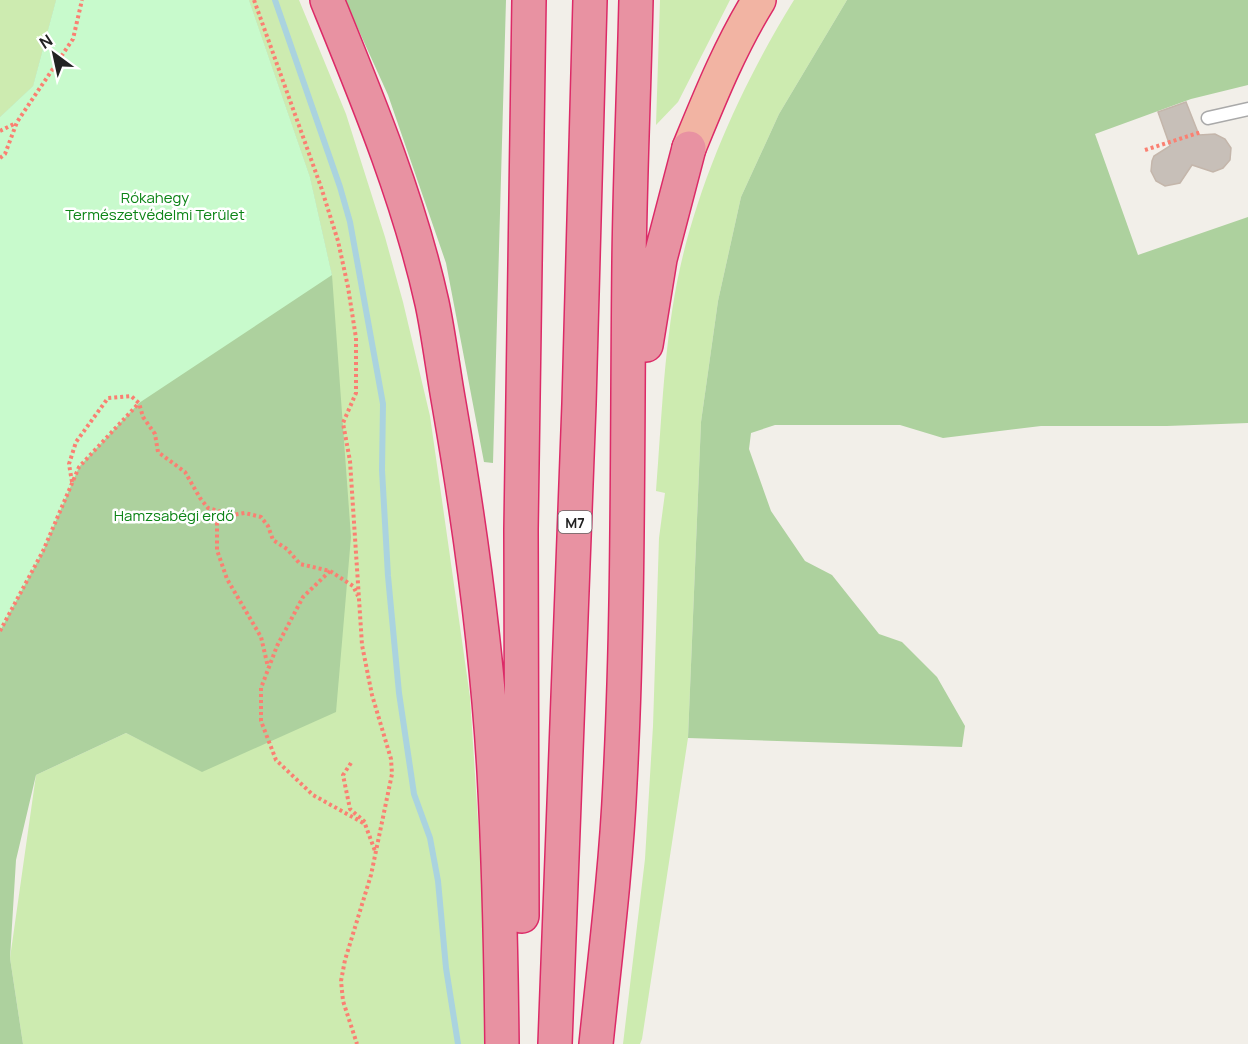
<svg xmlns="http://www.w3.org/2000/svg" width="1248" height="1044" font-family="Manrope,sans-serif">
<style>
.grass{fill:#cdebb0}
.forest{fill:#add19e}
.park{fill:#c8facc}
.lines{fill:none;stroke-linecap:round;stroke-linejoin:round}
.stream{stroke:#aad3df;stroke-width:6}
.building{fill:#c7bfb8;stroke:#c4b6ab;stroke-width:1.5}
.service-casing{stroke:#a9a9a9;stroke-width:15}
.trunk-casing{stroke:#dc2a67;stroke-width:36}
.motorway-casing{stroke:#dc2a67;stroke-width:36}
.path{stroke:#fa8072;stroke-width:4;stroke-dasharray:3 3;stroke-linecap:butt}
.service{stroke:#fff;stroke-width:12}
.trunk{stroke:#f2b4a3;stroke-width:33}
.motorway{stroke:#e892a2;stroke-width:33}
.labels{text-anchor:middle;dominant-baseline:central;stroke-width:5;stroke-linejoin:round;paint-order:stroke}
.shield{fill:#fff;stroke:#646464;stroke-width:1.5}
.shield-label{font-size:14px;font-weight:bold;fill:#222}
.park-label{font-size:15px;fill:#0c8416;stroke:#fff}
</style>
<rect width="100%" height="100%" fill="#f2efe9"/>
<path class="grass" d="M 0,0 L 56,0 L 33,86 L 0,117 Z
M 249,0 L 299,0 L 346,114 L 385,237 L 403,302 L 430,416 L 470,697 L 484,915 L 488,1044 L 23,1044 L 10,958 L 36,775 L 126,733 L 202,771 L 332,275 L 310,177 Z
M 660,0 L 730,0 L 678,102 L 656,125 Z
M 794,0 L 847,0 L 779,114 L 741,197 L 718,301 L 701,422 L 688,738 L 642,1039 L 640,1044 L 623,1044 L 645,859 L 653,726 L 659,538 L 665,493 L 656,491 C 662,417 664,340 680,268 C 701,175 744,81 794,0 Z"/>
<path class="forest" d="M 56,0 L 249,0 L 310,177 L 332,275 L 351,537 L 336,712 L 202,772 L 126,733 L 36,775 L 16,860 L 10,958 L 23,1044 L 0,1044 L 0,117 L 33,86 Z
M 345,0 L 506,0 L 493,463 L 484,462 L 446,263 L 388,95 Z
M 847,0 L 1248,0 L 1248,85 L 1191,99 L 1095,134 L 1138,255 L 1248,217 L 1248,423 L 1167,426 L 1041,426 L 943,438 L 900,425 L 775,425 L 751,433 L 749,449 L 771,511 L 805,561 L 832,575 L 879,634 L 902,642 L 937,677 L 965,726 L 962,747 L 688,738 L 701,422 L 718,301 L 741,197 L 779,114 Z"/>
<path class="park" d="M 56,0 L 249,0 L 310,177 L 332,275 L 139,403 L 79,467 L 43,551 L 0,631 L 0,117 L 33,86 Z"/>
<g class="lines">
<path class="stream" d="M 275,0 L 340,187 L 350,222 L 383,404 L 382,470 L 388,576 L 399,693 L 414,794 L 430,838 L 438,881 L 446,968 L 458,1044"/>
</g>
<path class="building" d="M 1186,102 L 1199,135 L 1215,134 L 1225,139 L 1231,148 L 1230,160 L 1223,168 L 1213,172 L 1192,165 L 1180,183 L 1165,186 L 1156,181 L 1151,171 L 1152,161 L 1154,156 L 1170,146 L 1158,112 Z"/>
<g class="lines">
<g class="service-casing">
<path id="service" d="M 1208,118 L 1248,109"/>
</g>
<g class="trunk-casing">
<path id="trunk" d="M 689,148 C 710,97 730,47 759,0"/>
</g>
<g class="motorway-casing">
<path id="motorway" d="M 327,0 C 367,98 409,199 432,303 C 439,336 443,371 449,404 C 470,525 487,648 494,771 C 499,862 501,953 502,1044
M 646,345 L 660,259 L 689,148
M 522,916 L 521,530 L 529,0
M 555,1044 L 579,404 L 590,0
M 596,1044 C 605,957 616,870 620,783 C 629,609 627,436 629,263 C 630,175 634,88 636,0"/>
</g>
<path class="path" d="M 254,0 L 321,187 L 338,241 L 348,287 L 356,338 L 356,393 L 343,423 L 350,461 L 362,645 L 372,695 L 391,759 L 392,774 L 371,875 L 345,960 L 341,981 L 343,1001 L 357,1044
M 0,131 L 16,123
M 1145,150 L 1201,132
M 0,158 L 5,154 L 17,122 L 73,39 L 82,0
M 72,482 L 69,464 L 76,442 L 108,398 L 131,396 L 139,403 L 143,417 L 155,434 L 158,452 L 185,472 L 200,498 L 208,508 L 232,515 L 245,513 L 261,517 L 268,526 L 273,540 L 287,549 L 300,564 L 330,571 L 353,586 L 358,596
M 223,512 L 217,523 L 217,550 L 227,579 L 261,637 L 268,667
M 330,571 L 303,597 L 277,646 L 261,688 L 261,721 L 276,760 L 313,795 L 365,824 L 375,851
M 0,631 L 43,551 L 79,467 L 139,403
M 351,763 L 343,775 L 350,809 L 365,822"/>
<use href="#service" class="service"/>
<use href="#trunk" class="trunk"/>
<use href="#motorway" class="motorway"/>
</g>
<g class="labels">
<rect class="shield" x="558.5" y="511" width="33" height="22" rx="4.5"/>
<g class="shield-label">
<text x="575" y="522">M7</text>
</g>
<g class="park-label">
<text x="155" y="197">Rókahegy<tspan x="155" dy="17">Természetvédelmi Terület</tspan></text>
<text x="174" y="515">Hamzsabégi erdő</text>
</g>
</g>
<g transform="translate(54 54) rotate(327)" stroke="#ffffff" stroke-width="4.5" paint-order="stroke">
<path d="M0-4.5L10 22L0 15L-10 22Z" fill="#222222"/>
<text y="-9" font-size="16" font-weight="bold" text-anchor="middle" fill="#222222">N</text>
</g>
</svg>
